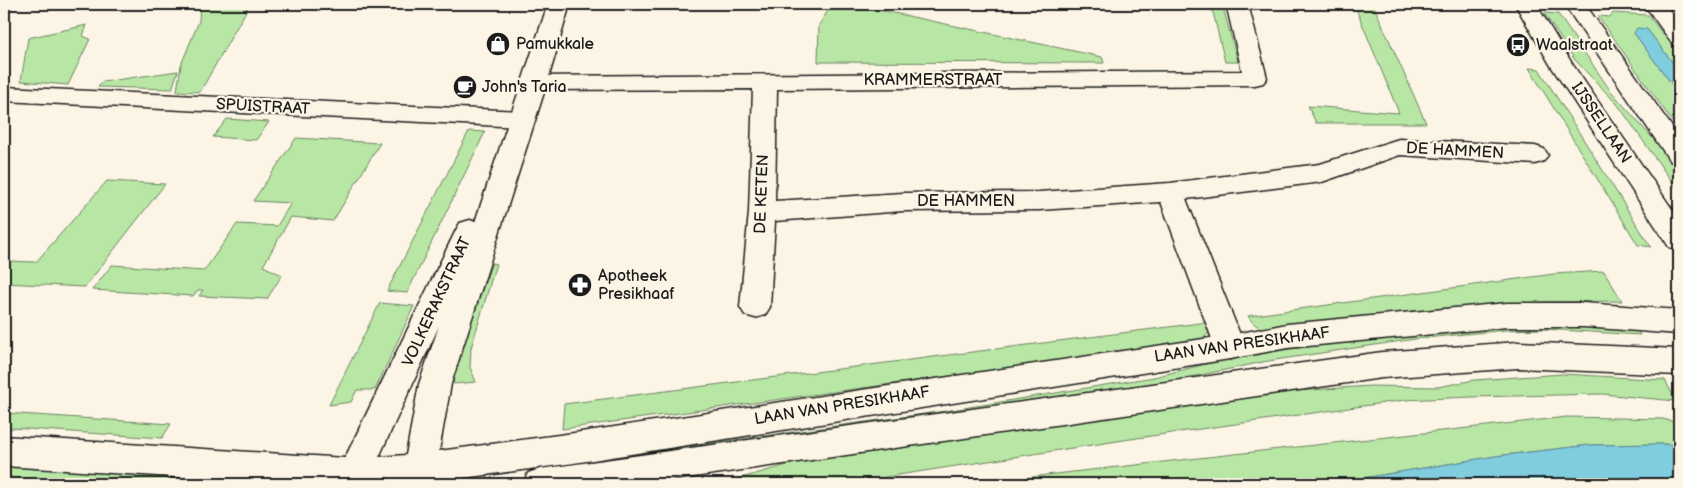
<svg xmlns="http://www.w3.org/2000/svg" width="1683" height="488" font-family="'Balsamiq Sans',sans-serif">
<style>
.green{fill:#b8e7a5;stroke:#6a8260}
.water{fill:#81cde0;stroke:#598692}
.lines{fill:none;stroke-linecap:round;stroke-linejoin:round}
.minor-casing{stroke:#1c1c1c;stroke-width:3}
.tertiary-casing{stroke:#1c1c1c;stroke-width:3}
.secondary-casing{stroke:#1c1c1c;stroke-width:3}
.minor{fill:#fcf5e5;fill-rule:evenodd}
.tertiary{fill:#fcf5e5;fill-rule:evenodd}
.secondary{fill:#fcf5e5;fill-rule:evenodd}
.labels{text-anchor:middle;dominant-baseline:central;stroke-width:4.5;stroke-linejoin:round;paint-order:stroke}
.poi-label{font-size:16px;fill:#1c1c1c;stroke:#fcf5e5;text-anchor:start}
.street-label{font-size:16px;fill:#1c1c1c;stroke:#fcf5e5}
</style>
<rect width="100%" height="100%" fill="#fcf5e5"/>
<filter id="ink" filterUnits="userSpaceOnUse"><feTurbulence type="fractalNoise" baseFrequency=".02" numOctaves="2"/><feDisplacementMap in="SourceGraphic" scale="10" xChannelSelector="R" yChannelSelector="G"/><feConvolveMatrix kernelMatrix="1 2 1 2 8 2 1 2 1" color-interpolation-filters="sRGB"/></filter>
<g filter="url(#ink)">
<path class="green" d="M 200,4 L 250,4 L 200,92 L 177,91 L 181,65 L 199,21 Z
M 832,4 L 851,4 L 1102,57 L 1104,63 L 818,62 L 819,25 Z
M 1211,4 L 1222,4 L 1238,62 L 1225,62 Z
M 1354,4 L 1373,4 L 1426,123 L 1316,123 L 1308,106 L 1399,113 Z
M 1544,13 L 1558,14 L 1610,90 L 1662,149 L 1679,174 L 1679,192 L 1618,105 L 1575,60 Z
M 1613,13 L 1648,15 L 1679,54 L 1679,71 L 1647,29 L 1634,33 L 1679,94 L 1679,131 L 1598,16 L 1610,17 Z
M 87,25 L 83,36 L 90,39 L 68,85 L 21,81 L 28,38 Z
M 1529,68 L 1539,69 L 1651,247 L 1638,245 Z
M 178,71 L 172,89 L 98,87 L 102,82 Z
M 227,119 L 269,122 L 256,140 L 213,137 Z
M 469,131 L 485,132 L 407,293 L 387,291 Z
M 296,138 L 380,143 L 333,221 L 291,217 L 263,266 L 282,275 L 267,299 L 199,296 L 203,290 L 198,290 L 193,296 L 92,290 L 112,265 L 204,271 L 237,224 L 277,226 L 291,203 L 253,201 Z
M 107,181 L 165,184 L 85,287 L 4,283 L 4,261 L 36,262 Z
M 492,263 L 496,264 L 471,348 L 470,367 L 476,382 L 454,384 L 452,371 Z
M 1604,271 L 1622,301 L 1545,302 L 1467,308 L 1278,333 C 1266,330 1254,328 1248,316 L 1554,274 Z
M 380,303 L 414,306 L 375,390 L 357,390 L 351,402 L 329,405 Z
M 1208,322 L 1211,327 L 1209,333 L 1199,342 L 562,429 L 564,404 Z
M 1489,323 L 1636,328 L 1640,335 L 1543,329 L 1506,330 L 1415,339 L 1268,361 L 1133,389 L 558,473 L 559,464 L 945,411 L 1154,377 L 1214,362 L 1283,350 Z
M 1563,374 L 1665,380 L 1676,401 L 1602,394 L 1471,397 L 1405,400 L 1137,438 L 840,484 L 720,484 L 815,457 L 1115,413 L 1296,391 L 1370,386 L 1438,387 L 1474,380 Z
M 4,413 L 171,424 L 162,438 L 12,428 L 4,432 Z
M 1567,417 L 1663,419 L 1679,423 L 1679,446 L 1665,444 L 1590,445 L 1496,456 L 1327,484 L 990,484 L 1046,475 Z
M 4,463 L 243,479 L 240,484 L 111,484 L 4,477 Z"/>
<path class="water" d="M 1637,28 L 1647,29 L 1679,71 L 1679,94 L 1634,33 Z
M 1665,444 L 1679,446 L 1679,484 L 1327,484 L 1496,456 L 1590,445 Z"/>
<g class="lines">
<g class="minor-casing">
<path id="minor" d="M 1226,4 L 1248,4 L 1267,78 L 1263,83 L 1255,85 L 777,89 L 775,201 L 903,193 L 1039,192 L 1170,183 L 1320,164 L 1399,139 L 1535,146 L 1544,149 L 1548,155 L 1544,161 L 1535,164 L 1400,155 L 1322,182 L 1186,199 L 1245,347 L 1241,356 L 1230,359 L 1219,356 L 1215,347 L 1161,202 L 1039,210 L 903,211 L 775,221 L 770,307 L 765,315 L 755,318 L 745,315 L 740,307 L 749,212 L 753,89 L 535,90 L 527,88 L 523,83 L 527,78 L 535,76 L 1242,71 Z
M 1644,4 L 1665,4 L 1679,23 L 1679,44 L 1671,42 Z
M 4,87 L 522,111 L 531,113 L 534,119 L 531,125 L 522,127 L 4,101 Z"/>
</g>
<g class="tertiary-casing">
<path id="tertiary" d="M 548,4 L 570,4 L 547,83 L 451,384 L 439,451 L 574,433 L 1230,335 L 1287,324 L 1507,303 L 1583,303 L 1679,310 L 1679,334 L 1583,327 L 1507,327 L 1287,348 L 1230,359 L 574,463 L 434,482 L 434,484 L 280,484 L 4,466 L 4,436 L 345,458 L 456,230 L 460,223 L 470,220 L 475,222 ZM 439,326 L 419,384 L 406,455 L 379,457 Z
M 1518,342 L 1679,349 L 1679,375 L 1518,368 L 1382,378 L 645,484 L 523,484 L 528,473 L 540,469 L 1382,352 Z"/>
</g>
<g class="secondary-casing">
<path id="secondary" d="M 1515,4 L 1536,4 L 1573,65 L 1679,219 L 1679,250 L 1669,247 L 1551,66 Z
M 1564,4 L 1585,4 L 1679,137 L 1679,163 L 1670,161 Z"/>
</g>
<use href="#minor" class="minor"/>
<use href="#tertiary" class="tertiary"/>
<use href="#secondary" class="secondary"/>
</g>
</g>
<defs>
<g id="shop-disc" transform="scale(1.25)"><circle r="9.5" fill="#1c1c1c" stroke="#fcf5e5"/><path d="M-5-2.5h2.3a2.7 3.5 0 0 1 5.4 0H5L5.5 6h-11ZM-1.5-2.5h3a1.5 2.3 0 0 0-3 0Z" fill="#fff"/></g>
<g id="bus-disc" transform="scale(1.25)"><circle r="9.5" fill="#1c1c1c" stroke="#fcf5e5"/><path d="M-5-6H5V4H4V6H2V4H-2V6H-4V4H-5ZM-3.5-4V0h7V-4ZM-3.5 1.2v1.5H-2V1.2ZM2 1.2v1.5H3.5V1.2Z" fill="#fff"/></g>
<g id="cafe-disc" transform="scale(1.25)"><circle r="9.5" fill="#1c1c1c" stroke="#fcf5e5"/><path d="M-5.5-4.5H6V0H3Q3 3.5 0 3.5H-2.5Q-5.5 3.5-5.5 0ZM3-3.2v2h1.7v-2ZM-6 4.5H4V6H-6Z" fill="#fff"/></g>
<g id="pharmacy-disc" transform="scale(1.25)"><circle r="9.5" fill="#1c1c1c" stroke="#fcf5e5"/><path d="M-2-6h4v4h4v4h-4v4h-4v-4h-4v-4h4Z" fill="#fff"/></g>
</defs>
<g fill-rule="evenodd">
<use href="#shop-disc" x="498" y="44"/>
<use href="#bus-disc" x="1518" y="45"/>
<use href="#cafe-disc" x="465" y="87"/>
<use href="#pharmacy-disc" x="580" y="285"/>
</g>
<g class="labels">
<g class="poi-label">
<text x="516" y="44">Pamukkale</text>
<text x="1536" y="45">Waalstraat</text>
<text x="482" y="87">John's Taria</text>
<text x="598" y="276">Apotheek<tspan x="598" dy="18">Presikhaaf</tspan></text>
</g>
<g class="street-label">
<text x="933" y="80">KRAMMERSTRAAT</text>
<text transform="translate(263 107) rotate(3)">SPUISTRAAT</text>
<text transform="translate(1601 123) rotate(56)">IJSSELLAAN</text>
<text transform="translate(1455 151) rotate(3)">DE HAMMEN</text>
<text transform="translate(762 194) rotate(-88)">DE KETEN</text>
<text x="966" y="201">DE HAMMEN</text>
<text transform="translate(437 302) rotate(-65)">VOLKERAKSTRAAT</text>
<text transform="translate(1242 345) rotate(-8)">LAAN VAN PRESIKHAAF</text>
<text transform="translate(842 406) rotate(-9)">LAAN VAN PRESIKHAAF</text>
</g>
</g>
<rect width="1683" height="488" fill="none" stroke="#fcf5e5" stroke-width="20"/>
<rect x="10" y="10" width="1663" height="468" fill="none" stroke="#1c1c1c" stroke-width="2" filter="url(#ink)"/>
</svg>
